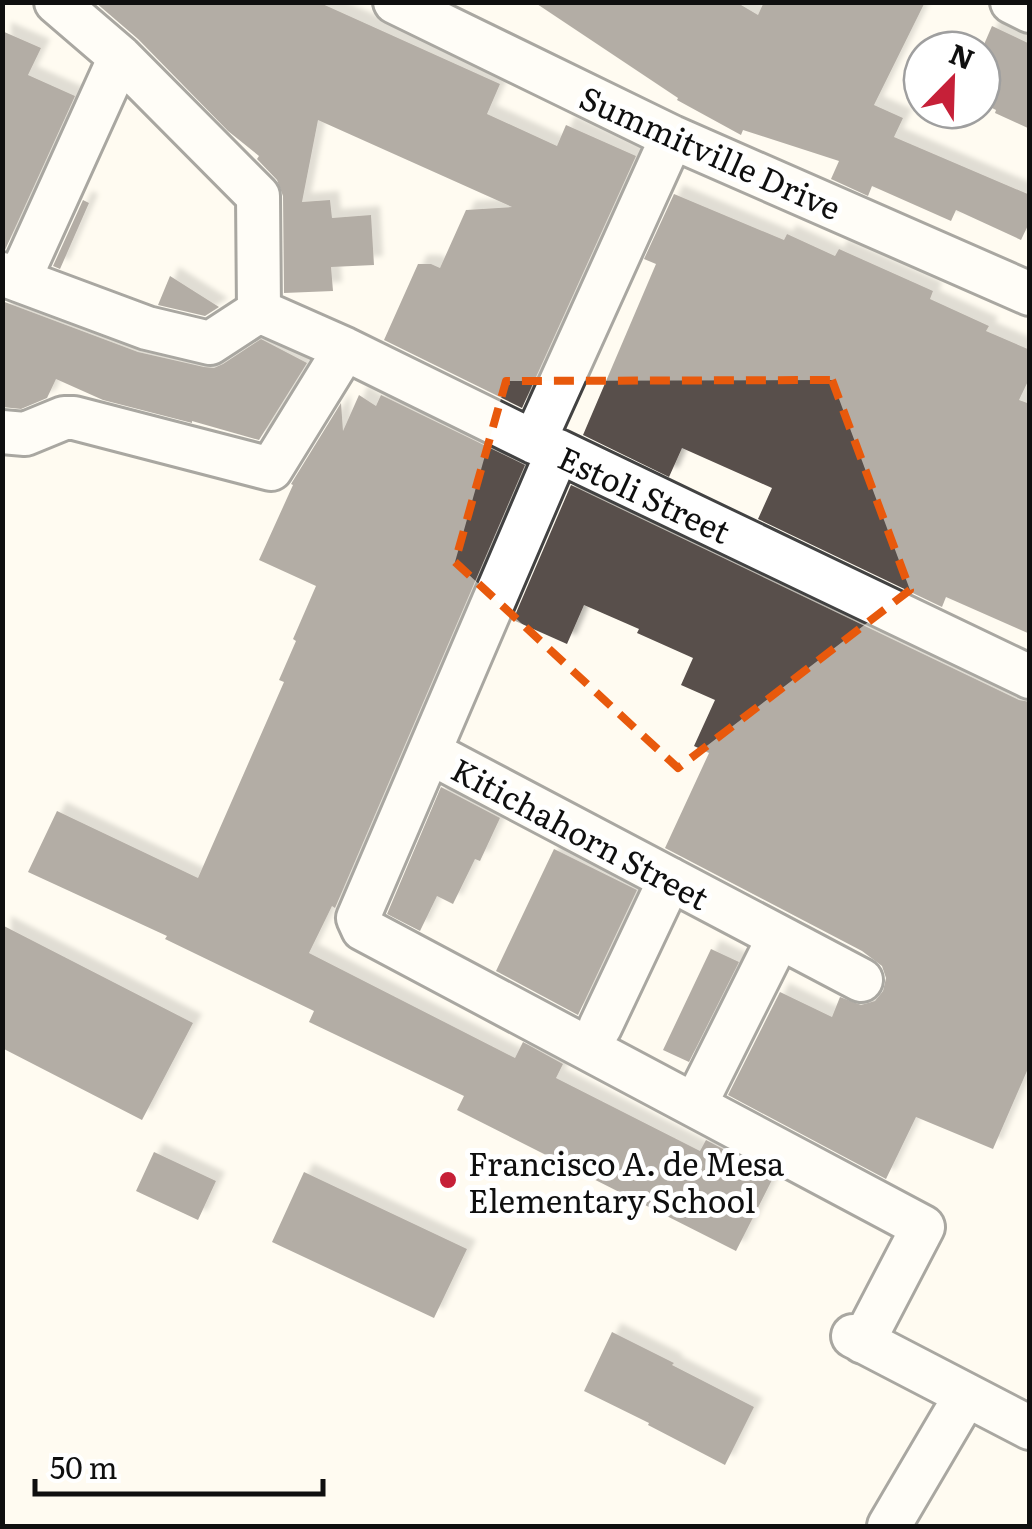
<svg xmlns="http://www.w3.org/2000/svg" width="1032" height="1529" font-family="Literata,serif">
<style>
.building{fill:#584f4b;filter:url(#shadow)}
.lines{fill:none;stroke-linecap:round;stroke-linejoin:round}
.minor-casing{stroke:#424242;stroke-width:48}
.minor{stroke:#fff;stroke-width:42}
.marked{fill:none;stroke:#e8590c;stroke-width:8;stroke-dasharray:20 12;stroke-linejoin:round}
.poi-dot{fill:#c62038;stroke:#fff;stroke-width:4}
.labels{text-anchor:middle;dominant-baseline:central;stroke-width:10;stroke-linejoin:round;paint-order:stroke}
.street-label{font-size:32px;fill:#0f0f0f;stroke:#fff}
.poi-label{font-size:32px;fill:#0f0f0f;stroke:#fff;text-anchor:start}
</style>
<defs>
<filter id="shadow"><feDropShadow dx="9" dy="-9" stdDeviation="2.5" flood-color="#0004"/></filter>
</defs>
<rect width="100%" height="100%" fill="#fffbf1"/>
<path class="building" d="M 95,2 L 318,2 L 500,84 L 487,114 L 557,146 L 566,125 L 636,156 L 522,408 L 384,340 L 418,264 L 431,264 L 440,268 L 466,210 L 512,207 L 318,120 L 302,202 L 330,200 L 332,218 L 371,215 L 374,265 L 331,267 L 333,291 L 284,293 L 283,196 L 277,180 L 257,159 L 259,156 L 228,131 L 138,39 Z
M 534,2 L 736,2 L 758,15 L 764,2 L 925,2 L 874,105 L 903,118 L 894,137 L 1030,195 L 1030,221 L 1021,240 L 956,210 L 951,221 L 872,186 L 868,196 L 831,179 L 839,161 L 743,130 L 741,135 L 677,100 L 678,98 Z
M 992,26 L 1030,44 L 1030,129 L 995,113 L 996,110 L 982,103 L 982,49 Z
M 2,31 L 41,48 L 28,75 L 75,96 L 5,250 L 2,250 Z
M 674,194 L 784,240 L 787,234 L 835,256 L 839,249 L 933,291 L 930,299 L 989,326 L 986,331 L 1030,350 L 1030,377 L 1019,400 L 1030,404 L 1030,634 L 946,597 L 942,607 L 758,519 L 772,488 L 682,448 L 669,477 L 583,435 L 656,264 L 644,259 Z
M 83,200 L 89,203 L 60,269 L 53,266 Z
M 170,276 L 219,307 L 205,316 L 158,305 Z
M 2,301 L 138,352 L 204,367 L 214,368 L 223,364 L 261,339 L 307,363 L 259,440 L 192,421 L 192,423 L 103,400 L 56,379 L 47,398 L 21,409 L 2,407 Z
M 359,395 L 376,406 L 381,395 L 525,465 L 335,908 L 332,906 L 309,953 L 515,1058 L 523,1042 L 563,1064 L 556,1078 L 700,1151 L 706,1140 L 774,1176 L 736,1251 L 457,1110 L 464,1096 L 309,1022 L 314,1011 L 165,939 L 167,936 L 28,872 L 57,811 L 198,878 L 284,682 L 279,680 L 296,641 L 293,639 L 316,586 L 259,560 L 293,485 L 291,484 L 341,403 L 343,431 Z
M 571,485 L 1019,700 L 1030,702 L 1030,1064 L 993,1149 L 916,1117 L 886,1179 L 728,1095 L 780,992 L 832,1017 L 840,997 L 861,1005 L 875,1001 L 883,991 L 886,978 L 882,966 L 862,951 L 665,848 L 709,753 L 694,746 L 715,700 L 681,685 L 693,658 L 637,633 L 639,629 L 584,605 L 567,644 L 513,620 Z
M 441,787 L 500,818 L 480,861 L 475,859 L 453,904 L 437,896 L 420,931 L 387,914 Z
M 554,849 L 637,890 L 578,1015 L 496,971 Z
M 2,925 L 193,1023 L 142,1120 L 2,1048 Z
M 711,949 L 739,962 L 689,1062 L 663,1050 Z
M 154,1152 L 216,1181 L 198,1220 L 136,1191 Z
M 304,1172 L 467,1249 L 434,1318 L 272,1242 Z
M 612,1332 L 674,1363 L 672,1365 L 754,1407 L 725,1465 L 648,1425 L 649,1423 L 584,1391 Z"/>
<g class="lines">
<g class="minor-casing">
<path id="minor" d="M 56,2 L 120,57 L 258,196 L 259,311
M 395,2 L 672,137 L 1030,294
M 1012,2 L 1030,11
M 2,274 L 147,328 L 210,343 L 259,311
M 19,280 L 120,57
M 259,311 L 345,349 L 534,442 L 558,451 L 1030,677
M 2,432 L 25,434 L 64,418 L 74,418 L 271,469 L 345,349
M 534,442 L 672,137
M 558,451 L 358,918 L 363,929 L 923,1227 L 863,1342
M 431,753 L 861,980
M 600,1027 L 670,879
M 703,1089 L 779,937
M 853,1336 L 1030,1428
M 889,1526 L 966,1395"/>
</g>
<use href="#minor" class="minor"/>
</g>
<path d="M0 0H1032V1529H0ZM 832,380 L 910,590 L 678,768 L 455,562 L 506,381 Z" fill="#fffbf1" fill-opacity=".55" fill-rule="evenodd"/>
<path class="marked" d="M 832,380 L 910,590 L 678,768 L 455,562 L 506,381 Z"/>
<circle class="poi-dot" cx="448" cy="1180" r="10"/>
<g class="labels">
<g class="street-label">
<text transform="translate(711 151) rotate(24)">Summitville Drive</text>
<text transform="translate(645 493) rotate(25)">Estoli Street</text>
<text transform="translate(581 832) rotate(28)">Kitichahorn Street</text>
</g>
<g class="poi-label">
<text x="468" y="1162">Francisco A. de Mesa<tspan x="468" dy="37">Elementary School</tspan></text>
</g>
</g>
<rect width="1032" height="1529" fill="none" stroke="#0f0f0f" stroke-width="10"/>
<g transform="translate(952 80) rotate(23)"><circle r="48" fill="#ffffff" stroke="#9f9f9f" stroke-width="2.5"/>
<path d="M0-8L18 38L0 25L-18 38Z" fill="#c62038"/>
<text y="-15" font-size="28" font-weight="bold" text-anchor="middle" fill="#0f0f0f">N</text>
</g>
<path d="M35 1479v15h288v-15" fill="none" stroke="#0f0f0f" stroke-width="5"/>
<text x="50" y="1479" font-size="30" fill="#0f0f0f" stroke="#ffffff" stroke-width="8" paint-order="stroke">50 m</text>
</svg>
